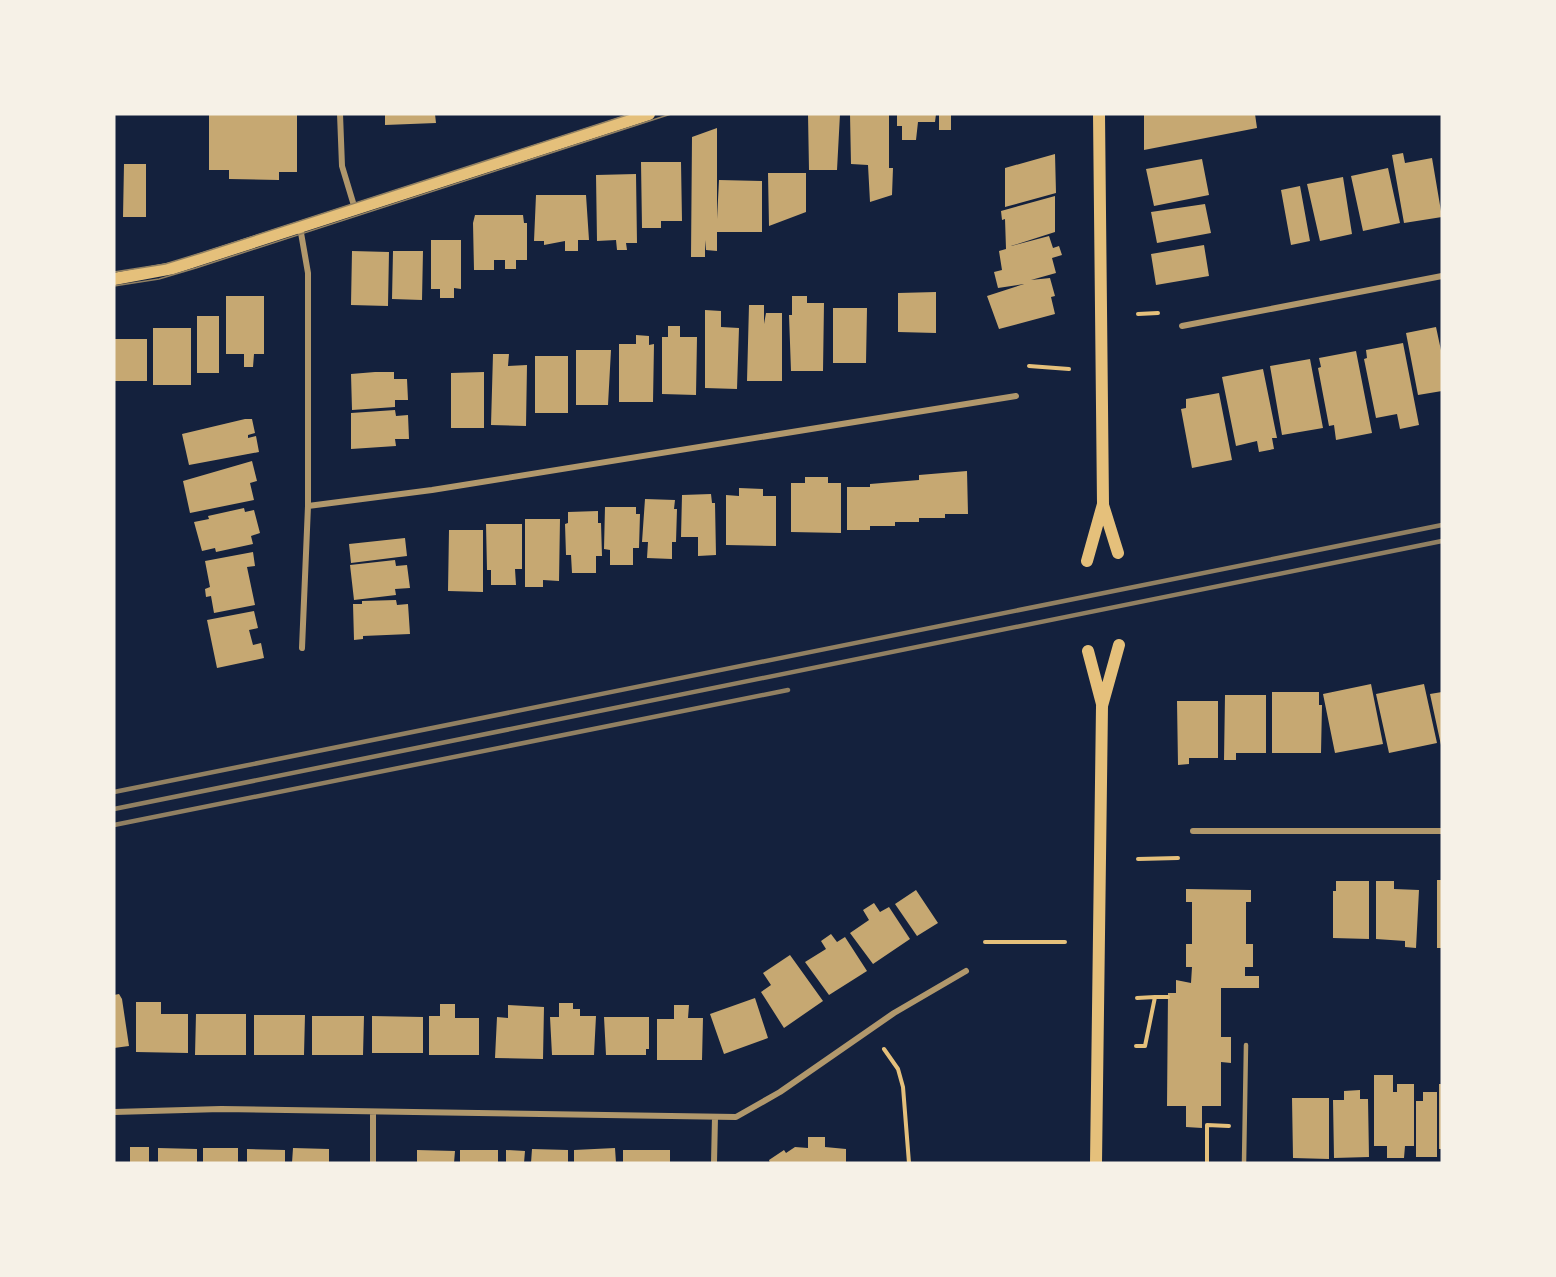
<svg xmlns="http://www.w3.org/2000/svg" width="1556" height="1277" font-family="'Work Sans',sans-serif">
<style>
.building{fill:#c6a872}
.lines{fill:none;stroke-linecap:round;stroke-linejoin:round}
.path{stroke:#e5c07b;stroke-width:4}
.service{stroke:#b1986c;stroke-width:4.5}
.minor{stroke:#b1986c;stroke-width:6}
.secondary{stroke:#e5c07b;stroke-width:12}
.tram{stroke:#918062;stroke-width:1.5}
.rail{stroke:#918062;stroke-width:4.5}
</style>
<rect width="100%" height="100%" fill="#14213d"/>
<path class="building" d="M 209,114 L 297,114 L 297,172 L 279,172 L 279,180 L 229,179 L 229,170 L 209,170 Z
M 385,114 L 435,114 L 436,123 L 385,125 Z
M 808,114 L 840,114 L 837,170 L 809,170 Z
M 850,114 L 889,114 L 889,168 L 893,168 L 892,195 L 870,202 L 868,165 L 851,164 Z
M 897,114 L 936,114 L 935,122 L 918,122 L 916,140 L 902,140 L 902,126 L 897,126 Z
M 939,114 L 951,114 L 951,130 L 939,130 Z
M 1144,114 L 1255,114 L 1257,128 L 1144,150 Z
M 717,128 L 717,219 L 719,180 L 762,181 L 762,232 L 717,232 L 717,251 L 706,250 L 705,240 L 705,257 L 691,257 L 692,137 Z
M 1403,153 L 1405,163 L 1432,158 L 1442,217 L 1404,223 L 1392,155 Z
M 1055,154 L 1056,193 L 1005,207 L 1005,168 Z
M 1202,159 L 1209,195 L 1154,206 L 1146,169 Z
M 641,162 L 681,162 L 682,221 L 661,221 L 661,228 L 642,228 Z
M 124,164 L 146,164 L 146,217 L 123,217 Z
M 1388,168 L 1400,223 L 1363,231 L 1351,176 Z
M 768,173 L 806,173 L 806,212 L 769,226 Z
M 636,174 L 637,243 L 626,243 L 627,250 L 617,250 L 616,240 L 597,241 L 596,175 Z
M 1343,177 L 1352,234 L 1320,241 L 1307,184 Z
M 1300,186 L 1310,241 L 1291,245 L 1281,190 Z
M 536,195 L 586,195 L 589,240 L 578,240 L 578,251 L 565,251 L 565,241 L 544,245 L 544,241 L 534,241 Z
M 1055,196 L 1055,232 L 1011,246 L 1049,236 L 1053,248 L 1059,246 L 1062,255 L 1052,258 L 1056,273 L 1031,280 L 1050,278 L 1055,296 L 1051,297 L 1055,314 L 999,329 L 987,296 L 1024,284 L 998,288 L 994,272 L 1002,270 L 999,251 L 1006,249 L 1005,219 L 1002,220 L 1001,211 Z
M 1205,204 L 1211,233 L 1157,243 L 1151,212 Z
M 475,215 L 523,215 L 524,223 L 527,223 L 527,260 L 516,260 L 516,269 L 505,269 L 505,260 L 494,260 L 494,270 L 474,270 L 473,223 Z
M 431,240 L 461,240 L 461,289 L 454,288 L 454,298 L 440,298 L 440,289 L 431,289 Z
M 1204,245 L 1209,276 L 1156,285 L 1151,254 Z
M 352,251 L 389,252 L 388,306 L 351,305 Z
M 393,251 L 423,251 L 422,300 L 392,299 Z
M 936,292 L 936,333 L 898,332 L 898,293 Z
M 226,296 L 264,296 L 264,354 L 254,354 L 253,367 L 244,367 L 244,354 L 226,354 Z
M 792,296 L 807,296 L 807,303 L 824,303 L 823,371 L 791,371 L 789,315 L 792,315 Z
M 749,305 L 764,305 L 764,324 L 766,313 L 782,313 L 782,381 L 747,381 Z
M 833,308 L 867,308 L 866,363 L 833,363 Z
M 705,310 L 721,311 L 721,327 L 739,328 L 737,389 L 705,388 Z
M 197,316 L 219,316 L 219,373 L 197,373 Z
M 668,326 L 680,326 L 680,337 L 697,337 L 696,395 L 662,394 L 662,337 L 668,337 Z
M 1436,327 L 1442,355 L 1442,391 L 1418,395 L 1406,333 Z
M 153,328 L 191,328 L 191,385 L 153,385 Z
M 636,335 L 649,336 L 649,345 L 654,344 L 653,402 L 619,402 L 619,344 L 636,344 Z
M 114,339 L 147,339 L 147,381 L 114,381 Z
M 1403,343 L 1419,425 L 1400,429 L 1397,414 L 1376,418 L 1364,359 L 1367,358 L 1366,350 Z
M 576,350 L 611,350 L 608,405 L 576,405 Z
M 1356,351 L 1372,433 L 1336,440 L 1334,425 L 1329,426 L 1318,368 L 1321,367 L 1319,358 Z
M 493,354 L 509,354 L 508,366 L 527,365 L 526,426 L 491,425 Z
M 535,356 L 568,356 L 568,413 L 535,413 Z
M 1310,359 L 1323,428 L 1282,435 L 1270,366 Z
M 1263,369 L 1277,438 L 1272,438 L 1274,449 L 1259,452 L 1257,441 L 1236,446 L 1222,377 Z
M 375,372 L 394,372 L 394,379 L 407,379 L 408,400 L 395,400 L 395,407 L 352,410 L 351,374 Z
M 484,372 L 484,428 L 451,428 L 451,373 Z
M 1219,393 L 1232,460 L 1192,468 L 1181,409 L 1186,408 L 1186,399 Z
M 395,410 L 396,416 L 408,415 L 409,439 L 395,439 L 396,446 L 351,449 L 351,413 Z
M 245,419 L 252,419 L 255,433 L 248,435 L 248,438 L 256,436 L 259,452 L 189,465 L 182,434 Z
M 252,461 L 257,481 L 250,483 L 254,500 L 190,513 L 183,481 Z
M 967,471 L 968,514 L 945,514 L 945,518 L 919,518 L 919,522 L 895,522 L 895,526 L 870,526 L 870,530 L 847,530 L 847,487 L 870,487 L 870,484 L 919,480 L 919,475 Z
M 805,477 L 828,477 L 828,483 L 841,483 L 841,533 L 791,532 L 791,483 L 805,483 Z
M 739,488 L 763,489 L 763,496 L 776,496 L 776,546 L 726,545 L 726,495 L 739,496 Z
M 711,494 L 712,503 L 715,503 L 716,555 L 698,556 L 698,537 L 681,537 L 682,495 Z
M 645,499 L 675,500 L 674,509 L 677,509 L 676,542 L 672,542 L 672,559 L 647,558 L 648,542 L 642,542 Z
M 605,507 L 636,507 L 636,514 L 640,514 L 639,548 L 633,548 L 633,565 L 610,565 L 610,550 L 604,549 Z
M 244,508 L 245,512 L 254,510 L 260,533 L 251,536 L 253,544 L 216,552 L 215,548 L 202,551 L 194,522 L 209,519 L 208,516 Z
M 598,511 L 598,523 L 601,523 L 602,556 L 596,556 L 596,573 L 572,573 L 571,555 L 566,555 L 565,524 L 568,523 L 568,512 Z
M 525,519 L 560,519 L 559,581 L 543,580 L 543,587 L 525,587 Z
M 486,524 L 522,524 L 522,569 L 515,569 L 516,585 L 491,585 L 491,570 L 487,570 Z
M 449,530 L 483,530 L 483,592 L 448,591 Z
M 405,538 L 407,556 L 351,563 L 349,544 Z
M 253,552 L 255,566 L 247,567 L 255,605 L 214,613 L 211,596 L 206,597 L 205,589 L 210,587 L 205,561 Z
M 395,560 L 396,566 L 407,565 L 410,588 L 395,589 L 396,595 L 354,600 L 350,565 Z
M 396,600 L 397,605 L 408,604 L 410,634 L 363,636 L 363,639 L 354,640 L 353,604 L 362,604 L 362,601 Z
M 254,611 L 258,628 L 249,630 L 253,645 L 261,643 L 264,658 L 217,668 L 207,620 Z
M 1371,684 L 1383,744 L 1335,753 L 1323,694 Z
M 1424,684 L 1437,743 L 1389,753 L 1376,694 Z
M 1272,692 L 1319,692 L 1319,705 L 1322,705 L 1321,753 L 1272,753 Z
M 1442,692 L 1442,745 L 1441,745 L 1430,694 Z
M 1225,695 L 1266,695 L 1266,753 L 1236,753 L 1236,760 L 1224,760 Z
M 1177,701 L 1218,701 L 1218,758 L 1189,758 L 1189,764 L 1178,765 Z
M 1437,880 L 1442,880 L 1442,948 L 1437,948 Z
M 1336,881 L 1369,881 L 1369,939 L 1333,938 L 1333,891 L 1336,891 Z
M 1376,881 L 1394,881 L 1394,889 L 1419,890 L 1416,948 L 1405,947 L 1405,941 L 1376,939 Z
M 1186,889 L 1251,890 L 1251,902 L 1246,902 L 1246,944 L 1253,944 L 1253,967 L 1245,967 L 1245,976 L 1259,976 L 1259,988 L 1221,988 L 1221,1037 L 1231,1037 L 1231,1063 L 1221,1062 L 1221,1106 L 1202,1106 L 1202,1128 L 1186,1127 L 1186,1106 L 1167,1106 L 1168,993 L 1176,993 L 1176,980 L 1191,983 L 1192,967 L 1186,967 L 1186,944 L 1192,944 L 1192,902 L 1186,902 Z
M 916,890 L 938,923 L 917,936 L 895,904 Z
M 874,903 L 880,912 L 889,907 L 910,939 L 873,964 L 850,933 L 869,920 L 863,910 Z
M 831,934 L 837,942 L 845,937 L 867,971 L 829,995 L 805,962 L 826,949 L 821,941 Z
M 790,955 L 823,1001 L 784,1028 L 761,992 L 771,985 L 763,973 Z
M 119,994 L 122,999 L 129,1046 L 114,1048 L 114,995 Z
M 755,998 L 768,1038 L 724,1054 L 710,1014 Z
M 136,1002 L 161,1002 L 161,1014 L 188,1014 L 188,1053 L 136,1052 Z
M 559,1003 L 573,1003 L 573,1009 L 580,1009 L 580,1016 L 596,1016 L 594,1055 L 552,1055 L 550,1017 L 559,1017 Z
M 440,1004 L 455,1004 L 455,1018 L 479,1018 L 479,1055 L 429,1055 L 429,1016 L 440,1016 Z
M 508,1005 L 544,1007 L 543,1059 L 495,1058 L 497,1017 L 508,1018 Z
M 674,1005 L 689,1005 L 688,1018 L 703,1018 L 702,1060 L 657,1060 L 657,1019 L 674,1019 Z
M 196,1014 L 246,1014 L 246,1055 L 195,1055 Z
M 254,1015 L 305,1015 L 304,1055 L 254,1055 Z
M 312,1016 L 364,1016 L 363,1055 L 312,1055 Z
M 372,1016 L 423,1017 L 423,1053 L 372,1053 Z
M 604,1017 L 649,1017 L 649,1049 L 646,1049 L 646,1055 L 606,1055 Z
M 1374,1075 L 1393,1075 L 1393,1092 L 1397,1092 L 1397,1084 L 1414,1084 L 1414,1146 L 1405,1146 L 1404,1158 L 1387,1158 L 1387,1146 L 1374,1146 Z
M 1439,1084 L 1442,1084 L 1442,1149 L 1439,1149 Z
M 1360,1090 L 1360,1099 L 1368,1099 L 1369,1157 L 1334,1158 L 1333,1100 L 1344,1100 L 1344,1091 Z
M 1423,1092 L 1437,1092 L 1437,1157 L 1416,1157 L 1416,1101 L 1423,1101 Z
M 1292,1098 L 1329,1098 L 1329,1159 L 1293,1158 Z
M 808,1137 L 825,1137 L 825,1147 L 846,1149 L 846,1163 L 770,1163 L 769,1160 L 784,1150 L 786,1153 L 795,1147 L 808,1148 Z
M 130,1147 L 149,1147 L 149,1163 L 130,1163 Z
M 158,1148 L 197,1149 L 197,1163 L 158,1163 Z
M 203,1148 L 238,1148 L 238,1163 L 203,1163 Z
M 293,1148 L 329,1149 L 329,1163 L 292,1163 Z
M 615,1148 L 616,1163 L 574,1163 L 574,1150 Z
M 247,1149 L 285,1150 L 285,1163 L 247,1163 Z
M 532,1149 L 568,1150 L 568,1163 L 531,1163 Z
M 417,1150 L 455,1151 L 454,1163 L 417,1163 Z
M 460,1150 L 498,1150 L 498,1163 L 460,1163 Z
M 506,1150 L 525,1151 L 524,1163 L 506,1163 Z
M 623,1150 L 670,1150 L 670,1163 L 623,1163 Z"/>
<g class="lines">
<path class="path" d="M 1138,314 L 1158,313
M 1029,366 L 1069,369
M 1138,859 L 1178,858
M 985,942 L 1065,942
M 1137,998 L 1155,997
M 1136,1046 L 1145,1046 L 1155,997 L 1168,997
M 884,1049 L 898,1069 L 903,1087 L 909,1163
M 1207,1163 L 1207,1125 L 1229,1126"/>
<path class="service" d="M 1244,1163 L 1246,1045"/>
<path class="minor" d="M 340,114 L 342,166 L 355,209
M 300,227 L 308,273 L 308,506 L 302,648
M 1182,326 L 1442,276
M 308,506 L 432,490 L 1016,396
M 1193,831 L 1442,831
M 114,1112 L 221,1109 L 736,1117 L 780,1092 L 894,1013 L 966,971
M 373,1163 L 373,1113
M 714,1163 L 715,1117"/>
<path class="secondary" d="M 114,279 L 173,268 L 649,114
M 1103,505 L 1118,553
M 1087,561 L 1103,504 L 1099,114
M 1088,651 L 1102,704
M 1096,1163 L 1102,706 L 1119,645"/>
<path class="tram" d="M 114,272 L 165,264 L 201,253 L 630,114
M 114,286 L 159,279 L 196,268 L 671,114"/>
<path class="rail" d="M 114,792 L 1442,525
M 114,809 L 1442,541
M 114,825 L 788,690"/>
</g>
<rect width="1556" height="1277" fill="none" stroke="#f6f1e7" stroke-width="231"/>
</svg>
